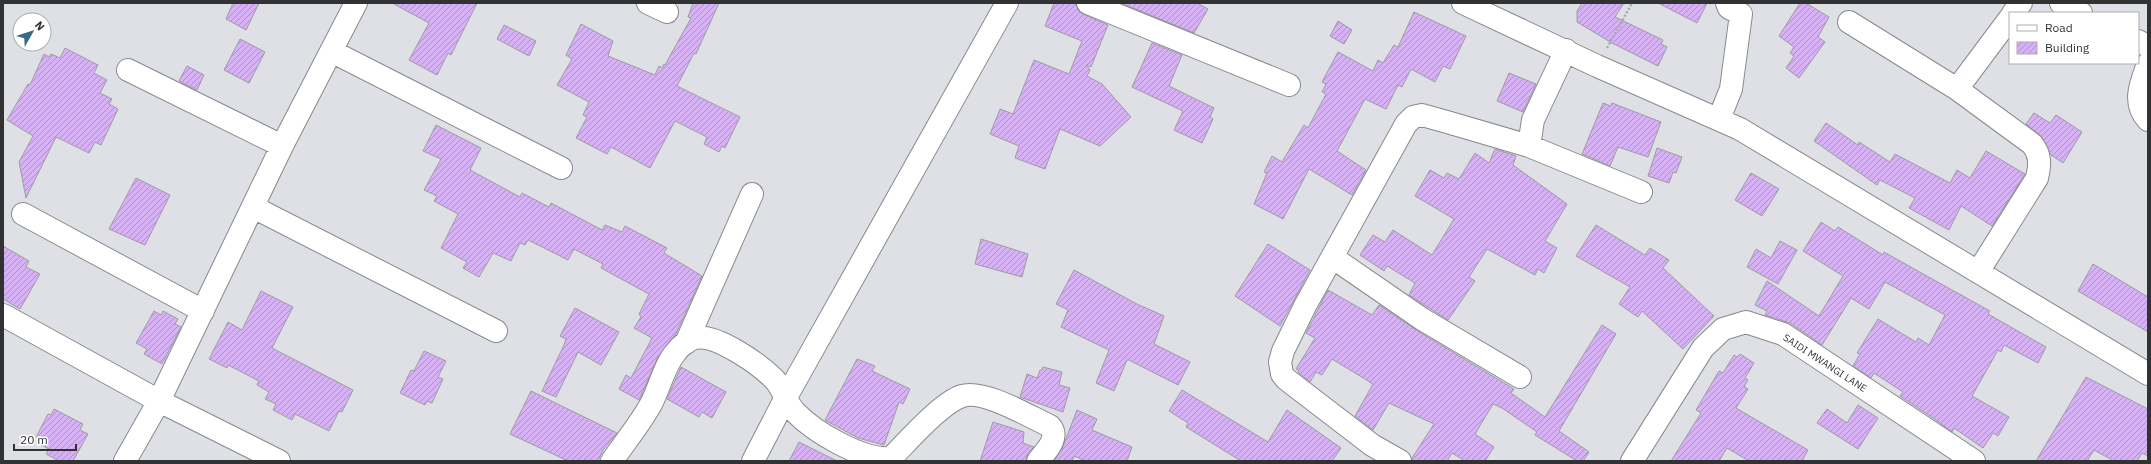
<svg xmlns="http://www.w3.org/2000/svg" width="2151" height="464" font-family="'IBM Plex Sans',sans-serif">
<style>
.building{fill:url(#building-hatch);stroke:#9e9ca1}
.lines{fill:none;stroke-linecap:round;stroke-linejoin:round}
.minor-casing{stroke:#87898e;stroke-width:24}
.path{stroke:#a7a9ad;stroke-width:2.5;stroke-dasharray:2 2;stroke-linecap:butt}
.minor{stroke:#fff;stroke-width:22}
.labels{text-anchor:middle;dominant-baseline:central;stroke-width:4;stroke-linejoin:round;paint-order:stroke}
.street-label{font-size:10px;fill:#313234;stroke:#fff}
</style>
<defs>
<pattern id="building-hatch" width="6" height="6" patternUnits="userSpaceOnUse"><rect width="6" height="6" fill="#d6b1f5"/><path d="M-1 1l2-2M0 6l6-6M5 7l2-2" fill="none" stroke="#ae91c7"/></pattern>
</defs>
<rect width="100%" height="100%" fill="#dee0e5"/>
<path class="building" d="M 233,3 L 259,3 L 246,30 L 226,19 Z
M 392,3 L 477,3 L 451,55 L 448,53 L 437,75 L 409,60 L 429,23 Z
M 693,3 L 719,3 L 696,54 L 694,53 L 677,86 L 740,117 L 725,148 L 722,146 L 719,152 L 704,144 L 707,137 L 675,121 L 650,168 L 611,147 L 607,154 L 576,138 L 587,117 L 583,115 L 589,102 L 557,85 L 572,59 L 566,55 L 581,24 L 613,41 L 608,56 L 655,75 L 659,66 L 662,68 L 664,64 L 665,65 L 691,18 L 688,17 Z
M 1054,3 L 1076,3 L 1078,10 L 1083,14 L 1108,25 L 1091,67 L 1086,65 L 1090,70 L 1087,76 L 1102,84 L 1131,117 L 1100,146 L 1060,129 L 1045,169 L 1015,158 L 1019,146 L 990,134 L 1000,109 L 1013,114 L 1034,60 L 1069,74 L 1082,41 L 1045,26 Z
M 1121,3 L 1197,3 L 1208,9 L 1194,33 Z
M 1582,3 L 1624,3 L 1615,17 L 1663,40 L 1661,44 L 1667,47 L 1658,66 L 1612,43 L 1577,22 L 1577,11 Z
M 1658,3 L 1707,3 L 1697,23 Z
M 1800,3 L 1806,3 L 1829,17 L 1818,37 L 1825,42 L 1799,78 L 1786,68 L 1794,56 L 1790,53 L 1794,47 L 1779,36 Z
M 1414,12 L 1466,36 L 1450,69 L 1443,66 L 1435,82 L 1411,69 L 1402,87 L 1398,85 L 1386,109 L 1365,99 L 1337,151 L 1366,170 L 1352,195 L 1309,169 L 1283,219 L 1254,204 L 1267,173 L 1264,172 L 1272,156 L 1282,162 L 1304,125 L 1308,128 L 1326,94 L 1322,92 L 1326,84 L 1322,82 L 1338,52 L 1373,71 L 1378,60 L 1383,63 L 1394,45 L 1398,47 Z
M 1338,21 L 1352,30 L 1344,44 L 1330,36 Z
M 504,25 L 536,41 L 529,56 L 497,39 Z
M 240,39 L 265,52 L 249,83 L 224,70 Z
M 1152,43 L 1182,55 L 1169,86 L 1214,108 L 1210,117 L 1213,119 L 1202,143 L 1174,130 L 1183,111 L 1132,87 Z
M 65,48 L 98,65 L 94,73 L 107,80 L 100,93 L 112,99 L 109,104 L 118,109 L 101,145 L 95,142 L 89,153 L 56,137 L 26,198 L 19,162 L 33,136 L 7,120 L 28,84 L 30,85 L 44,54 L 49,57 L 51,54 L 60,58 Z
M 187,66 L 204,75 L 197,90 L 179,81 Z
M 1509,73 L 1536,84 L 1523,112 L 1497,101 Z
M 1603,103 L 1611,106 L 1612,103 L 1661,122 L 1648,157 L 1618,147 L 1610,166 L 1582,154 Z
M 2034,113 L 2050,123 L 2056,115 L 2082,132 L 2063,163 L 2051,155 L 2042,137 L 2026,124 Z
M 1826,123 L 1858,145 L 1859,142 L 1890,162 L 1895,154 L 1950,183 L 1957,170 L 1970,178 L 1986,151 L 2025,174 L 1992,226 L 1961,206 L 1949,230 L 1909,208 L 1915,198 L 1880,180 L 1877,185 L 1814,141 Z
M 436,125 L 481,148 L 470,170 L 520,197 L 522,193 L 549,207 L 551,203 L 602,230 L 605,225 L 622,232 L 625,226 L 667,248 L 664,253 L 702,276 L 676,334 L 658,357 L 639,400 L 619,389 L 626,375 L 631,378 L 652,338 L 634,328 L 641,317 L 639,314 L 649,294 L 601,268 L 603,264 L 574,249 L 568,260 L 528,240 L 525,245 L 520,243 L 511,261 L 493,253 L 479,277 L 463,268 L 467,262 L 441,248 L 458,214 L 434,201 L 437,196 L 424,190 L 441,159 L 423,151 Z
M 1657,148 L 1682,157 L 1676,173 L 1673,172 L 1669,183 L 1648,176 Z
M 1495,149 L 1516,156 L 1513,165 L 1567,204 L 1545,241 L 1557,248 L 1544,273 L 1538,269 L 1535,275 L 1487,249 L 1469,277 L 1475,281 L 1448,320 L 1409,295 L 1415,283 L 1387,266 L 1384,271 L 1360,255 L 1373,235 L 1385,242 L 1393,230 L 1432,255 L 1454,219 L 1415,196 L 1430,170 L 1444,178 L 1447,173 L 1459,179 L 1475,153 L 1489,163 Z
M 1751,173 L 1779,189 L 1762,216 L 1735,200 Z
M 136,178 L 170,195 L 145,245 L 109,229 Z
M 1821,222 L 1835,231 L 1838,227 L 1883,255 L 1884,252 L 1925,275 L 1990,311 L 1988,314 L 2046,347 L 2038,363 L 2004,345 L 2001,352 L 1998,350 L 1972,396 L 2009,417 L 1998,436 L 1993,433 L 1983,448 L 1954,428 L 1952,432 L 1936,420 L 1900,396 L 1903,392 L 1874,373 L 1871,378 L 1853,366 L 1860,354 L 1857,353 L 1878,319 L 1916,342 L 1918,338 L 1929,345 L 1945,315 L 1885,282 L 1869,309 L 1851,298 L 1822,345 L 1790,323 L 1765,315 L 1767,311 L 1755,305 L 1767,281 L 1819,316 L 1843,276 L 1803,251 Z
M 1596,225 L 1645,255 L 1650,248 L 1669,260 L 1663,268 L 1714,316 L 1683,349 L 1642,311 L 1638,317 L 1619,304 L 1630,287 L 1576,256 Z
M 981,239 L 1028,254 L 1022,277 L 975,264 Z
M 1780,241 L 1797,250 L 1778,284 L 1747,267 L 1756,249 L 1771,258 Z
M 1268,244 L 1310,270 L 1280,326 L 1235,296 Z
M 3,246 L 29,261 L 26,267 L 40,274 L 20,309 L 3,299 Z
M 2093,264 L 2148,297 L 2148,332 L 2078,291 Z
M 1074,270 L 1137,304 L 1164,316 L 1154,344 L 1190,362 L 1178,385 L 1129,360 L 1127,360 L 1114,391 L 1096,383 L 1109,350 L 1061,327 L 1068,310 L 1056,304 Z
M 1328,290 L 1372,315 L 1379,305 L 1416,330 L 1514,389 L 1511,393 L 1545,417 L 1602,325 L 1616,334 L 1559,431 L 1589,452 L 1583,461 L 1577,461 L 1535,435 L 1537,432 L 1502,408 L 1493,404 L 1475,434 L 1494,447 L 1485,461 L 1465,461 L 1452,453 L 1447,461 L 1412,461 L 1412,458 L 1434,424 L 1389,403 L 1373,430 L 1355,416 L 1373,384 L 1332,359 L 1322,375 L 1316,372 L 1310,382 L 1298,372 L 1299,370 L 1296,369 L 1315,338 L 1306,333 Z
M 261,291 L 293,307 L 272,348 L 353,390 L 342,412 L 339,411 L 329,431 L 295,414 L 292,420 L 273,410 L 276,404 L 265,399 L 269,392 L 257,385 L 259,381 L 228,365 L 227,368 L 209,359 L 228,322 L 242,330 Z
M 575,308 L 619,332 L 601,365 L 578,352 L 556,397 L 542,391 L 564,345 L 566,339 L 560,336 Z
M 154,311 L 161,315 L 163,311 L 178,319 L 175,324 L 181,327 L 162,364 L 144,354 L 147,349 L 136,343 Z
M 424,351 L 446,361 L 438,377 L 443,379 L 432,403 L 427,401 L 425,405 L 400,393 L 411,370 L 414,371 Z
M 1740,354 L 1754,363 L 1745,378 L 1748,380 L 1744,387 L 1748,389 L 1736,408 L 1808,450 L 1802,461 L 1749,461 L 1727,448 L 1719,461 L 1671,461 L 1701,413 L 1696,410 L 1719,371 L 1723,373 L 1734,355 L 1737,357 Z
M 857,359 L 875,366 L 872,371 L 910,389 L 903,404 L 899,402 L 884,445 L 858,438 L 825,420 Z
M 681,367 L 726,392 L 712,418 L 702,412 L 699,417 L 667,399 Z
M 1043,367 L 1062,372 L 1059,385 L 1070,388 L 1063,412 L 1020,397 L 1027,374 L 1037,378 L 1040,370 L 1042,370 Z
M 2086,377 L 2148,409 L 2148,456 L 2142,453 L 2137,461 L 2114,461 L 2094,450 L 2087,461 L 2036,461 Z
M 1182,390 L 1268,442 L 1287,410 L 1341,448 L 1332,461 L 1241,461 L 1186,427 L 1188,423 L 1169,411 Z
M 531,391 L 617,433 L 603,450 L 598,461 L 568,461 L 510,434 Z
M 1858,405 L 1878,418 L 1858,449 L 1817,423 L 1827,409 L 1847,423 Z
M 54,409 L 83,424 L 80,430 L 88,434 L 73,461 L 59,461 L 46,454 L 49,449 L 39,444 L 41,441 L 36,437 L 48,414 L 51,415 Z
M 1077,410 L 1097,419 L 1092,430 L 1132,447 L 1127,461 L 1086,461 L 1074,456 L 1072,461 L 1054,461 L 1062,449 Z
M 993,422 L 1024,432 L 1023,443 L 1034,447 L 1028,453 L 1026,461 L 980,461 Z
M 799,442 L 837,461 L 789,461 Z"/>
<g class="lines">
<g class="minor-casing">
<path id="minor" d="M 648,3 L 667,12
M 1088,3 L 1289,85
M 1463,3 L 1597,66 L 1740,129 L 2148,374
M 2061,3 L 2081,13
M 2013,13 L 2021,3
M 1849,22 L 1957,89 L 2032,144 C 2041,155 2040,165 2037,178 L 1978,272
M 2138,41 L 2148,46
M 331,51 L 561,168
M 2148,64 C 2141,83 2132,103 2148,120
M 128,70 L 282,146
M 1957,89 L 2010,18
M 1719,119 L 1731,89 L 1741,14 L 1729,8 L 1727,3
M 1529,146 L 1533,120 L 1566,50
M 253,207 L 496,331
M 23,214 L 203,311
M 1332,257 L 1422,319 L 1520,377
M 3,315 L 159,401 L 279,461
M 686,343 L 752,194
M 125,461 L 159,401 L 282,146 L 356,3
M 612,461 C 625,442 640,424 651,404 C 659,389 665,364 676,352 C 680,346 688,340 695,338 C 716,333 760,365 774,379 C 783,388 786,403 795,412 C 814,432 863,461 891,458 C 908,441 941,403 962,396 C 984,389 1030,417 1050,426 C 1060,438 1046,451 1038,461
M 753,461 L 785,399 L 1007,3
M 1400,461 L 1372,445 L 1286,379 L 1282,374 L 1280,362 L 1283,351 L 1305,306 L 1406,124 L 1413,117 L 1422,115 L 1447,122 L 1529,146 L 1641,192
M 1632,461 L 1703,348 L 1723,329 L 1746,322 L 1783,334 L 1974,461"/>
</g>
<path class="path" d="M 1607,48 L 1632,3"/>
<use href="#minor" class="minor"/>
</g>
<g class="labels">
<g class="street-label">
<text transform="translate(1825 363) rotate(33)">SAIDI MWANGI LANE</text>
</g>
</g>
<rect width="2151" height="464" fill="none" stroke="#313234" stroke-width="8"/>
<rect x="2009" y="12" width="130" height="52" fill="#ffffff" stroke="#adadae"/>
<rect x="2017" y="25" width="20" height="6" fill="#ffffff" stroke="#adadae"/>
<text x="2045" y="32" font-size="12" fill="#313234">Road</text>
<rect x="2017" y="42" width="20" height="12" fill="url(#building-hatch)" stroke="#adadae"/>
<text x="2045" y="52" font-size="12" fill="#313234">Building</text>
<g transform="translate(32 32) rotate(51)"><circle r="19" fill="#ffffff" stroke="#adadae"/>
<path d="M0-3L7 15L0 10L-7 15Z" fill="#376a87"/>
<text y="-6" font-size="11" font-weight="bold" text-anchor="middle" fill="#313234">N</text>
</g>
<path d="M14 444v6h62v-6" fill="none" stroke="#313234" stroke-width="2"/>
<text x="20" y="444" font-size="12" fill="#313234" stroke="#ffffff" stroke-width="3" paint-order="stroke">20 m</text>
</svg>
